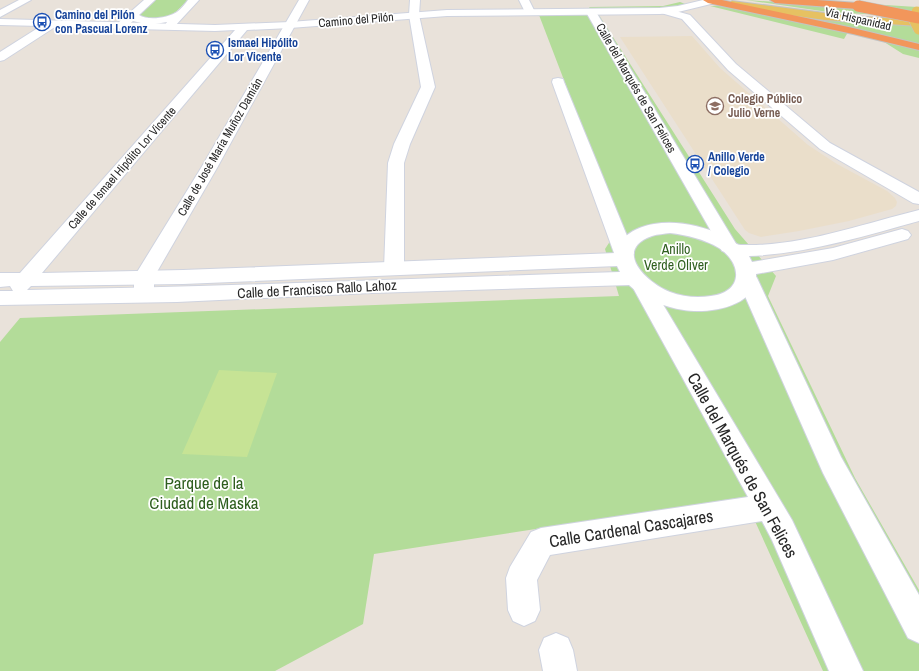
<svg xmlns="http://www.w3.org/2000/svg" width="919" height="671" font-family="'Archivo Narrow',sans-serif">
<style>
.education{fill:#eadeca}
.green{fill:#b3dc99}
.pitch{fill:#c6e395}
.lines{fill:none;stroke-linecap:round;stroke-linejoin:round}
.street-casing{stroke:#cfd3df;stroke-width:2}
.secondary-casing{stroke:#cfd3df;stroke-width:2}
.primary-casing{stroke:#c3c3c3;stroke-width:2}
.highway-casing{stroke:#c3c3c3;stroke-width:2}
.street{fill:#fff;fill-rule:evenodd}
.secondary{fill:#fff;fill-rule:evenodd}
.primary{fill:#e6c162;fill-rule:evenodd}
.highway{fill:#f2965b;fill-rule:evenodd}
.primary-bridge-casing{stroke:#c3c3c3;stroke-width:12;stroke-linecap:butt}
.highway-bridge-casing{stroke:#c3c3c3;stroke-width:12;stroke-linecap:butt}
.primary-bridge{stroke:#e6c162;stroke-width:11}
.highway-bridge{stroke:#f2965b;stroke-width:11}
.labels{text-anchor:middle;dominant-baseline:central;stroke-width:3.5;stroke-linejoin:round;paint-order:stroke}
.far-transit-label{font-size:12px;font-weight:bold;fill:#164399;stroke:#fff;text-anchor:start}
.far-street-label{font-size:12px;fill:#272727;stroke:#fff}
.far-education-label{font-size:12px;font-weight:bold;fill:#785e54;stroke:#fff;text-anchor:start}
.park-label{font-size:14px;fill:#2e5e1e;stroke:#fff}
.street-label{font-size:14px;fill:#272727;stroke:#fff}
.near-street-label{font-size:17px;fill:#272727;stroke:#fff}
.near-park-label{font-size:17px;fill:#2e5e1e;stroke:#fff}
</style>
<rect width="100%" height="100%" fill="#e9e2da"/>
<path class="education" d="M 692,36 L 720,68 L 808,145 L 837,164 L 887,191 L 895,198 L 897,202 L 896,206 L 892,209 L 849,221 L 799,231 L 761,237 L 749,233 L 745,230 L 620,37 Z"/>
<path class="green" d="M 155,0 L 188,0 C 183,4 179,10 174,13 C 165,20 147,21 138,14 Z
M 746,0 L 821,5 L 870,4 L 917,7 L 919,7 L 919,17 L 828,12 Z
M 680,2 L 688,5 L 670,10 L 591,10 L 589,7 L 663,6 Z
M 710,6 L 721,6 L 848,32 L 844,39 Z
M 539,15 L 599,15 L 735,229 L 776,276 L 768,296 L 855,478 L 919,590 L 919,671 L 823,671 L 744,497 L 374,554 L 363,624 L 275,671 L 0,671 L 0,342 L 20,318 L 619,296 L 605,249 L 620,226 Z
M 794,16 L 863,23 L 919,26 L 919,44 Z
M 881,40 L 919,50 L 919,58 L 903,54 Z"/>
<path class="pitch" d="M 219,370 L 277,373 L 247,457 L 182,454 Z"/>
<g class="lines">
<g class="street-casing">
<path id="street" d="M 19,0 L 31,0 L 0,17 L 0,10 Z
M 144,0 L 155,0 L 139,15 C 148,21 168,18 177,12 C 181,9 185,4 188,0 L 199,0 L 174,27 L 166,27 L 165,25 L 167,22 L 149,25 L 133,21 L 127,26 L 119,26 L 118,24 L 119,22 Z
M 299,0 L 309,0 L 217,168 L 154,277 L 154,295 L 151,300 L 144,302 L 137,300 L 134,295 L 134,277 L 201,168 Z
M 410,0 L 420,0 L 419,15 L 435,87 L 410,144 L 404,163 L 404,269 L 401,274 L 394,275 L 387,274 L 384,269 L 388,163 L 394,144 L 421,87 L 409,15 Z
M 519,0 L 529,0 L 535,12 L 534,14 L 526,14 Z
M 665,8 L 690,15 L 736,64 L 830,143 L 919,192 L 919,204 L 913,203 L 820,149 L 728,70 L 682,19 L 661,13 L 660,11 Z
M 591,9 L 596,12 L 738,247 L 736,251 L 729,253 L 722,251 L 720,247 L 586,12 Z
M 558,78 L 563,79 L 564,82 L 634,253 L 631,257 L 624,259 L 617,257 L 614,253 L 552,82 L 553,79 Z
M 747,271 L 754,273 L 757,278 L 841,457 L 919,595 L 919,643 L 908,638 L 823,473 L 737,278 L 740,273 Z
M 642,279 L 649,281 L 792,520 L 863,671 L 829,671 L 772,540 L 762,521 L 550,555 L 537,580 L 540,610 L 535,621 L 524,626 L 513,621 L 508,610 L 506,578 L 510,567 L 531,532 L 541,528 L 748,497 L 632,286 L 635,281 Z
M 556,633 L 568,638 L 573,650 L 577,671 L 543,671 L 539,650 L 544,638 Z"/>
</g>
<g class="secondary-casing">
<path id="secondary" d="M 703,0 L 716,1 L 715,3 L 678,12 L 660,14 L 447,16 L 290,28 L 247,30 L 42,273 L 183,270 L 616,253 C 620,235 637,227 654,224 C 677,220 702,226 722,235 C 728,238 735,245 741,245 C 800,247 862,224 919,210 L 919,221 C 864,236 807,254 749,256 L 752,262 L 833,248 L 902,229 L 908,231 L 911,235 L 908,239 L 833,260 L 756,274 C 758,307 708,314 684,310 C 664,307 644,299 629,285 L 372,293 L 177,302 L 0,305 L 0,291 L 13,291 L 10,286 L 0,287 L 0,273 L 20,273 L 235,30 L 215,31 L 55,27 L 4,60 L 0,61 L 0,52 L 41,26 L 0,25 L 0,19 L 215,25 L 290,22 L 447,10 L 660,8 L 678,6 ZM 670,233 C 687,235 704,239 719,248 C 743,264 743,292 711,296 C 698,298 683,297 670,292 C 647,283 612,250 652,236 C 658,234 664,234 670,233 ZM 617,266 L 620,272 C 422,278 225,287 27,290 L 31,286 L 183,284 Z"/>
</g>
<g class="primary-casing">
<path id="primary" d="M 732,1 L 848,16 L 919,20 L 919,26 L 825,20 L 728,6 L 727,4 Z"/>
</g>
<g class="highway-casing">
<path id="highway" d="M 703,0 L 722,0 L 853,28 L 919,44 L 919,50 L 853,34 L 708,3 Z
M 770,0 L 817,0 L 858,3 L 863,6 L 858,9 L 775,3 Z"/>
</g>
<use href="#street" class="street"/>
<use href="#secondary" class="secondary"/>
<use href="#primary" class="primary"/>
<use href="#highway" class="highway"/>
<g class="primary-bridge-casing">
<path id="primary-bridge" d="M 917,12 L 915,21 L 919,29"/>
</g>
<g class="highway-bridge-casing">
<path id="highway-bridge" d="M 858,6 L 919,18"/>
</g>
<use href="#primary-bridge" class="primary-bridge"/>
<use href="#highway-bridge" class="highway-bridge"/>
</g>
<defs>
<g id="bus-ring" transform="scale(0.9)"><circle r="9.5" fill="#fff" stroke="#1a4fb4" stroke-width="1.5"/><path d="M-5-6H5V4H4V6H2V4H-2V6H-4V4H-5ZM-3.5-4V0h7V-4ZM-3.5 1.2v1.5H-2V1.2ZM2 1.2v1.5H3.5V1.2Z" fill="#1a4fb4"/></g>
<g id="school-ring" transform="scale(0.9)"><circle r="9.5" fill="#fff" stroke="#8d6e63" stroke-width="1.5"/><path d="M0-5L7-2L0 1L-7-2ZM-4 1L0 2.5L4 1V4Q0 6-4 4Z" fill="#8d6e63"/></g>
</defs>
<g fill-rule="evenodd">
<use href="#bus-ring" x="42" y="22"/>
<use href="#bus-ring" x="215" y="50"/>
<use href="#school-ring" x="715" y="106"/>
<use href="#bus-ring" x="695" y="164"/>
</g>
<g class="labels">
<g class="far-transit-label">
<text x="55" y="15">Camino del Pilón<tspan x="55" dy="14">con Pascual Lorenz</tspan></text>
<text x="228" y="43">Ismael Hipólito<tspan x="228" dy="14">Lor Vicente</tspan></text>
<text x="708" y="157">Anillo Verde<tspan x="708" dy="14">/ Colegio</tspan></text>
</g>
<g class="far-street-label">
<text transform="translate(858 19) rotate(13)">Vía Hispanidad</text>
<text transform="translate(356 20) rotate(-5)">Camino del Pilón</text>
<text transform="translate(636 88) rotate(60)">Calle del Marqués de San Felices</text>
<text transform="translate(220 147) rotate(-60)">Calle de José María Muñoz Damián</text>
<text transform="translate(122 168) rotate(-49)">Calle de Ismael Hipólito Lor Vicente</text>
</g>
<g class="far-education-label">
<text x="728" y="99">Colegio Público<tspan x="728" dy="14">Julio Verne</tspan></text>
</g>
<g class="park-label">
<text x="676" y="249">Anillo<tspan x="676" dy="16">Verde Oliver</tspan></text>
</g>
<g class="street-label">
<text transform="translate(317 289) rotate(-3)">Calle de Francisco Rallo Lahoz</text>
</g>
<g class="near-street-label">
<text transform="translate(743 465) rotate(61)">Calle del Marqués de San Felices</text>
<text transform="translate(631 528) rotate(-9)">Calle Cardenal Cascajares</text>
</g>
<g class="near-park-label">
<text x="204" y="482">Parque de la<tspan x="204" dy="20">Ciudad de Maska</tspan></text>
</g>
</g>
</svg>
